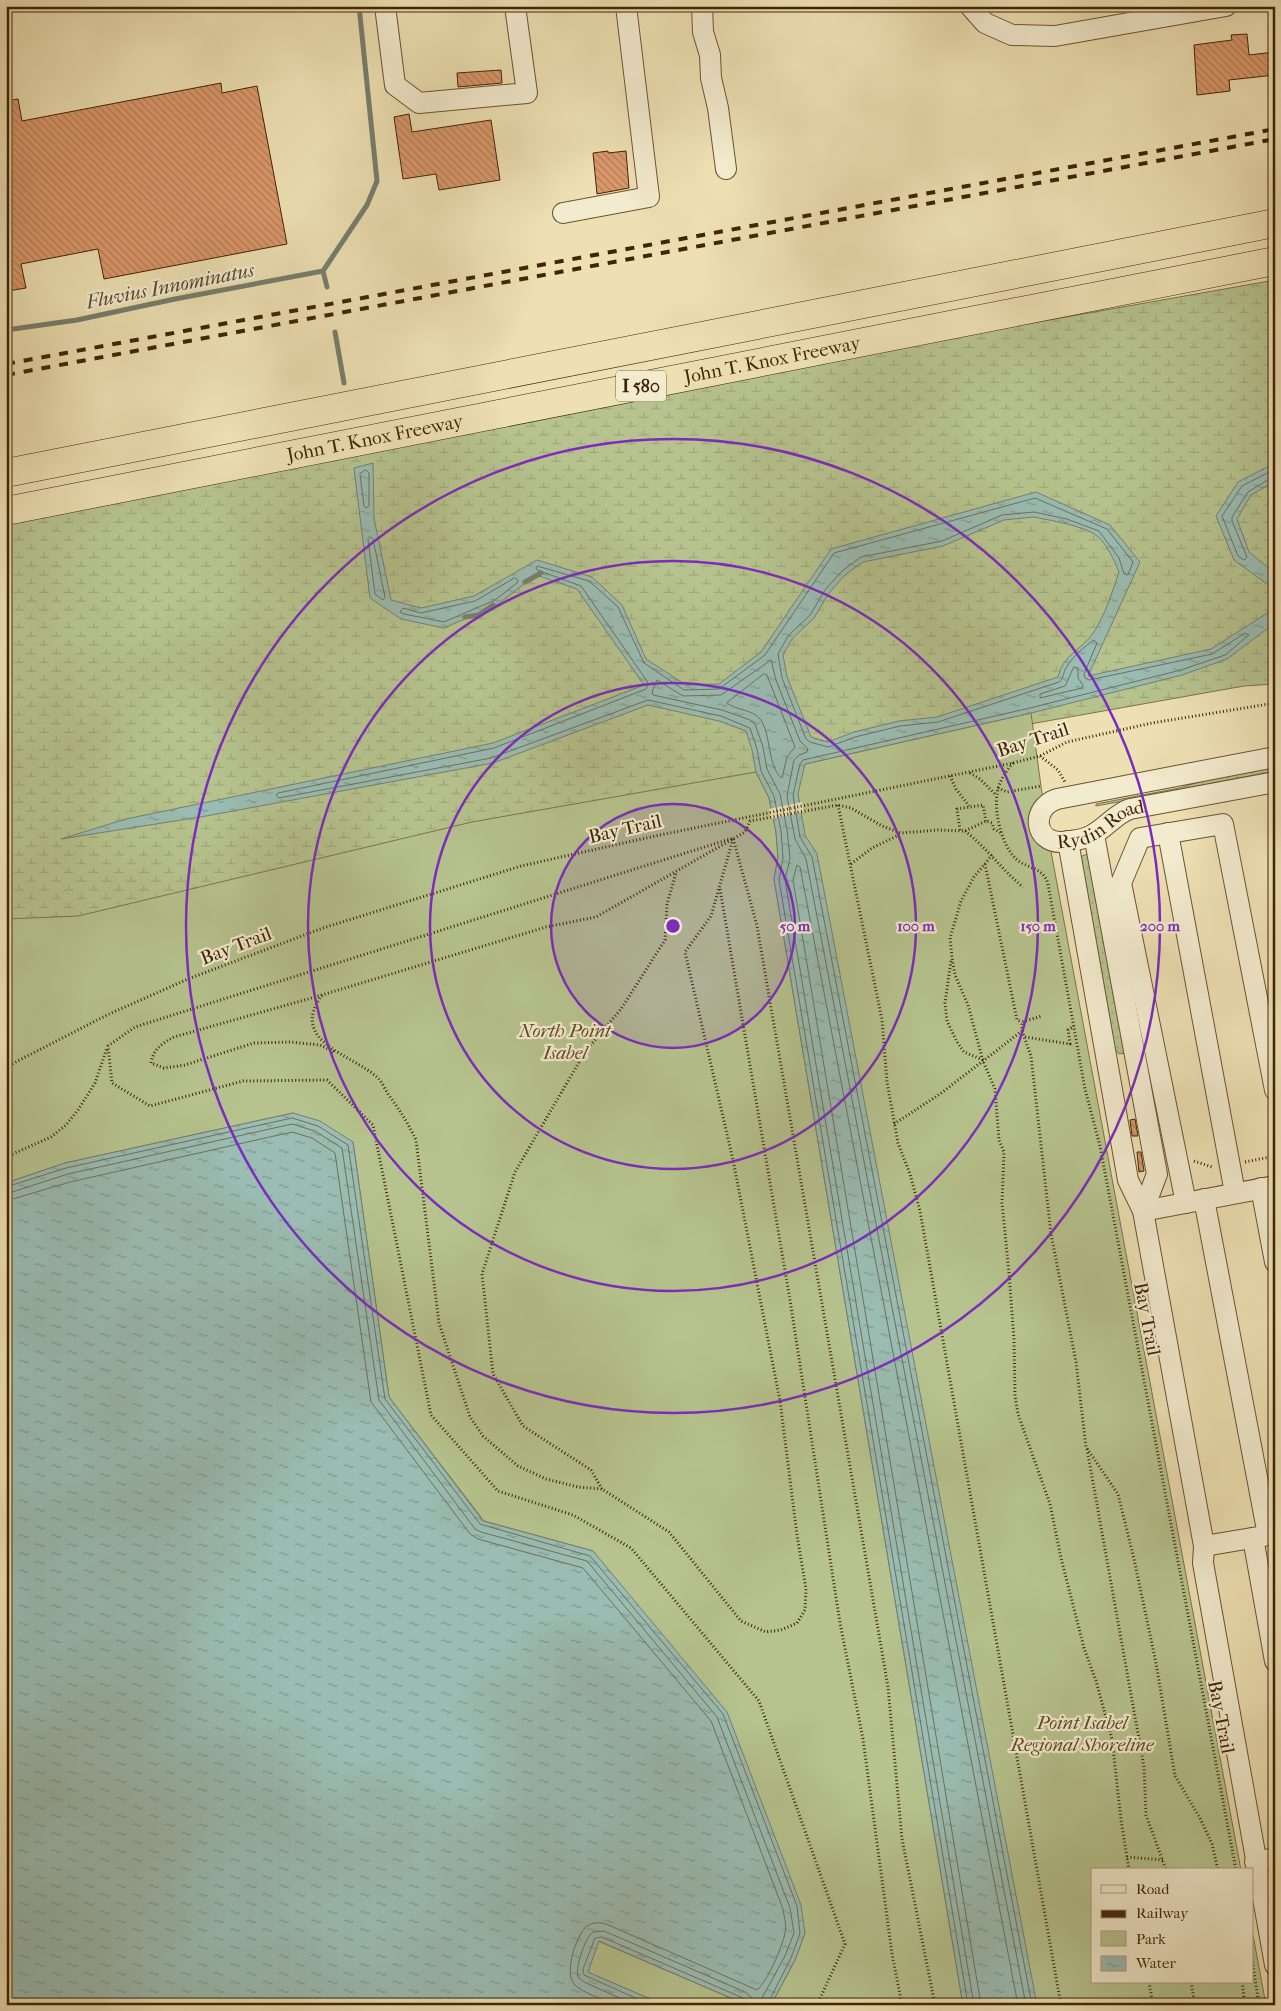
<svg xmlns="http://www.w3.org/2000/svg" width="1281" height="2011" font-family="'IM FELL French Canon',serif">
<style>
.grass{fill:url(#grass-dots);stroke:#7b744a}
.wetland{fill:url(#wetland-marsh);stroke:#7b744a}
.green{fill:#b6c38e;stroke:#7b744a}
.water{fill:url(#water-ripples);stroke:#767f6e;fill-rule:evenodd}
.pier{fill:#ede0b3}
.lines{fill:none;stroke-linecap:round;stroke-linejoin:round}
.shore{stroke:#6d705c;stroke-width:1}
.stream{stroke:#767f6e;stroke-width:5}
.building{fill:url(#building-back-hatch);stroke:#402407}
.minor-casing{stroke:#6b5332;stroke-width:22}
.highway-casing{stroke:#402407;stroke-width:29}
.path{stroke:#402407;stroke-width:3;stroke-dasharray:1 2.5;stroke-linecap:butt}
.minor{stroke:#f3ebce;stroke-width:20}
.highway{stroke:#ede0b3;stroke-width:28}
.rail{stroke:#402407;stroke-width:4;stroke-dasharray:9 9;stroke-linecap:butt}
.ring{fill:none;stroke:#7b2cbf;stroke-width:2.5}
.labels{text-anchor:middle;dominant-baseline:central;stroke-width:4.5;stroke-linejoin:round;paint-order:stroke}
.shield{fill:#f3ebce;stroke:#766043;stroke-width:1}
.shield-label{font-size:18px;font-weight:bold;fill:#402407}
.street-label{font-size:19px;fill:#402407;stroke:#f3ebce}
.park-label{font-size:19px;font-style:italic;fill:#5e4c29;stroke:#f3ebce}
.water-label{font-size:20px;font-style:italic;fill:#564a32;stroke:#f3ebce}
.centre{fill:#7b2cbf;stroke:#f3ebce;stroke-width:2.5}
.ring-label{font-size:15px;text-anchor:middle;font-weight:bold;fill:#7b2cbf;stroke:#f3ebce;stroke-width:4.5;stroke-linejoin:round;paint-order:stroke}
</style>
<defs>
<pattern id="grass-dots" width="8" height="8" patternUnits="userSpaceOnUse" patternTransform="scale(1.25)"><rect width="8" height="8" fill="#b6c38e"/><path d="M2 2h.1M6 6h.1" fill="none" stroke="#9ea779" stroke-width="1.8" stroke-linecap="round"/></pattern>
<pattern id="wetland-marsh" width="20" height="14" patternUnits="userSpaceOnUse" patternTransform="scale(1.25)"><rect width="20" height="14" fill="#b6c38e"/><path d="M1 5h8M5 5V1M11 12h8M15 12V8" fill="none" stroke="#9ea779"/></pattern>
<pattern id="water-ripples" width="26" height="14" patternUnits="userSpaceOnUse" patternTransform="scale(1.25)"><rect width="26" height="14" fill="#9abcb2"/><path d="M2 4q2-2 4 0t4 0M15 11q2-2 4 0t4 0" fill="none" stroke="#7f998f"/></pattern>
<pattern id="building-back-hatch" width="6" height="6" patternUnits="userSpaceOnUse" patternTransform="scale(1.25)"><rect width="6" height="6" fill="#db986b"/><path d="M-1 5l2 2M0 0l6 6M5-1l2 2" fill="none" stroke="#b37c56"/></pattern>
</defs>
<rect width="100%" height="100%" fill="#ede0b3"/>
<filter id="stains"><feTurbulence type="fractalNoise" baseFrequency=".004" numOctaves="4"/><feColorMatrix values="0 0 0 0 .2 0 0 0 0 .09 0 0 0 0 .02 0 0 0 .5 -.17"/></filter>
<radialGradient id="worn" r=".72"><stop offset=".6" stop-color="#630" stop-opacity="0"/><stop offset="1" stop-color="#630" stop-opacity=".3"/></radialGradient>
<path class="grass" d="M 1271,767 L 1272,771 L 1268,774 L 1096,806 L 1096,804 L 1179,788 L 1224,775 Z
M 1087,854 L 1089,854 L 1126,1053 L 1119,1054 L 1115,1049 L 1080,857 Z"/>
<path class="wetland" d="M 1275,280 L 1275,684 L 1244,686 L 805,764 L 6,1030 L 6,511 L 360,442 Z"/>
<path class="green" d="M 1031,713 L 1047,830 L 1241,1870 L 1092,1870 L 1092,1982 L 1252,1982 L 1252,1930 L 1266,2005 L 996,2005 L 777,773 L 805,764 Z
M 756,772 L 769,798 L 776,832 L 778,857 L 774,879 L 963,2005 L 771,2005 L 795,1960 L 805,1933 L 593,1551 L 484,1521 L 389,1397 L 353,1142 L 293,1113 L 65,1163 L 6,1183 L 6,919 L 78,916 L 472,822 Z
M 598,1941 L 747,2005 L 664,2005 L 587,1972 Z"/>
<path class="water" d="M 373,463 L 374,518 L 391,600 L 421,608 L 474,596 L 537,560 L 592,577 L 622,605 L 646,659 L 686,685 L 719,684 L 761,652 L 831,549 L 1036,492 L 1110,525 L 1140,562 L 1088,676 L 1211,649 L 1269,612 L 1275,590 L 1234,560 L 1216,516 L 1238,482 L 1275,463 L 1275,481 L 1251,495 L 1237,519 L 1249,552 L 1275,573 L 1275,623 L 1227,659 L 1182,675 L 1031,713 L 805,764 L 798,794 L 805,835 L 817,854 L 1037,2005 L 963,2005 L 774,879 L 778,857 L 776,832 L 769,798 L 756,772 L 752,750 L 746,731 L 719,721 L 648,705 L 493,763 L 206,816 L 61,839 L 126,819 L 493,743 L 644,685 L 577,589 L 536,575 L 498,604 L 444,628 L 401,619 L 370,598 L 354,468 ZM 1033,517 C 1049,520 1085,526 1097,536 C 1107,544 1114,560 1119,572 C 1113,590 1104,618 1093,633 C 1082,650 1062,655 1058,677 L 937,717 L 899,721 L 854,732 L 828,742 L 811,737 L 787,677 L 783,655 L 792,639 L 814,618 L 829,593 L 846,574 L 863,562 L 943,546 L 1004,520 Z
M 293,1113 L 320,1121 L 353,1142 L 389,1397 L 483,1521 L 593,1551 L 727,1712 L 801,1905 L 805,1933 L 795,1960 L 771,2005 L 747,2005 L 599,1941 L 588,1972 L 664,2005 L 6,2005 L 6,1183 L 65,1163 Z"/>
<path class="pier" d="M 802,802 L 804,812 L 771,819 L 769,809 Z"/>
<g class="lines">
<path class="shore" d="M 1275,469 L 1242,486 L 1222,516 L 1238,556 L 1244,560 L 1247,557 L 1232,521 L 1232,517 L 1248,492 L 1271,478 L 1275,477
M 366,470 L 369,473 L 369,506 L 366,508 L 364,506 L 360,474 Z
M 370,537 L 373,539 L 385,597 L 383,600 L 375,594 L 368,539 Z
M 515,578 L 518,580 L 517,583 L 495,600 L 444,622 L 404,614 L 400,612 L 403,608 L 421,613 L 475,601 Z
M 1074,667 L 1078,668 L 1078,678 L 1083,685 L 1082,688 L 1040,698 L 1040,694 L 1065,686 Z
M 764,674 L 767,675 L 795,747 L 787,757 L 782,778 C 768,769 771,735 761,720 C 753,709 737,711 727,703 Z
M 6,1187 L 66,1168 L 292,1118 L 318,1126 L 348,1145 L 385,1399 L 480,1524 L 590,1556 L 723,1714 L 797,1906 L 800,1933 L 791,1958 L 767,2005
M 6,1194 L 68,1174 L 292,1124 L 315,1131 L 342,1148 L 379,1400 L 475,1529 L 481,1532 L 587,1561 L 717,1717 L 790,1908 L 794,1933 L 785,1956 L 762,1998 L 761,2005
M 6,1201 L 70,1182 L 292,1132 L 312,1138 L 335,1153 L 371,1402 L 470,1534 L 478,1539 L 583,1568 L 711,1721 L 783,1909 C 784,1916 787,1926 785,1933 C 782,1948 768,1980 757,1990 L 606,1924 C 600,1922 593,1922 587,1926 C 576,1935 564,1973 574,1984 C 582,1993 605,2000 617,2005
M 635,2005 L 584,1982 L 578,1977 C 575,1967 585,1938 593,1932 L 604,1931 L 745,1992 L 751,1997 L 753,2005
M 651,2005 L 584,1975 L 583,1969 L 595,1938 L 602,1937 L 743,1998 L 747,2005
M 968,2005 L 779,880 L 783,858 L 781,831 L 774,796 L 761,771 L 757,749 L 750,728 L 721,716 L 648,700 L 491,758 L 279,798 L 276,795 L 278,793 L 494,748 L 646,689 L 648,685 L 647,681 L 581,586 L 537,570 L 536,568 L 537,566 L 589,581 L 618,607 L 644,663 L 684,690 L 719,689 L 765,655 L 834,553 L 1035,498 L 1107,529 L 1133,562 L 1128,575 L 1124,574 L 1119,558 L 1099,531 L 1067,519 L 1034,512 L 1002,515 L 942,541 L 861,557 L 842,571 L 825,590 L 810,615 L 788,636 L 778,654 L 782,678 L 806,739 L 810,742 L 828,747 L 855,737 L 900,726 L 938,722 L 1059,682 C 1064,678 1063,673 1066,668 C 1072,657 1084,647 1094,640 L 1097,643 L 1084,674 L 1085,678 L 1089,680 L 1212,654 L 1245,633 L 1249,635 L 1225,655 L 1181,670 L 1030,708 L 803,760 L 800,764 L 793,795 L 800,837 L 812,857 L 1032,2005
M 974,2005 L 785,880 L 790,858 L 787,830 L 780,794 L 767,769 L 763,747 L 755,724 L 750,720 L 722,710 L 653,695 L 652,692 L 657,680 L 683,696 L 721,695 L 771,660 L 776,680 L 800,741 L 808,749 L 807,752 L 799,755 L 794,760 L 787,796 L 795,839 L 806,859 L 1026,2005
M 981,2005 L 793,880 L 797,865 L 800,867 L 1018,2005"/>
<path class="stream" d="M 323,271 L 367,205 L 377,181 L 359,6
M 323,271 L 327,287
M 6,330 L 77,320 L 175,299 L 323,271
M 335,332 L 344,383
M 525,582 L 541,573
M 465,617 L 479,615 L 493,605"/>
</g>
<path class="building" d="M 1247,34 L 1249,55 L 1275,52 L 1275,75 L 1229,80 L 1230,91 L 1197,95 L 1194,45 L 1232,40 L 1231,35 Z
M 501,70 L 502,83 L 458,87 L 457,73 Z
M 221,83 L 222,93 L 257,86 L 287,244 L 104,279 L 98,249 L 21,264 L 26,288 L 8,291 L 6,279 L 6,101 L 18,99 L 22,121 Z
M 409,114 L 412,132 L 491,120 L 500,180 L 439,190 L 436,174 L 403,179 L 394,117 Z
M 608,151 L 608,153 L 626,151 L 629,188 L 597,194 L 593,153 Z
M 1135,1119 L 1138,1136 L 1132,1136 L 1130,1120 Z
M 1137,1152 L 1141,1152 L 1144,1171 L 1139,1172 Z"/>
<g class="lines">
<g class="minor-casing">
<g id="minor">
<path d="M 385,6 L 395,85 L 419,103 L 527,93 L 515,6"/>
<path d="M 702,6 L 703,32 L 710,55 L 711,78 L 718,108 L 726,169"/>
<path d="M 970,6 L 985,23 L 1012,35 L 1055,36 L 1226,6"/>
<path d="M 563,213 L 649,197 L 626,6"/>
<path id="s1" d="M 1275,757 L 1057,799 C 1030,808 1034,843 1062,842 C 1071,841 1084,840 1092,835 C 1106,828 1115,814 1130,809 L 1275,782"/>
<path d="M 1168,833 L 1235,1193"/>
<path d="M 1094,835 L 1157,1174 L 1143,1211"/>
<path d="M 1068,841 L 1128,1180 L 1143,1211 L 1204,1546 L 1203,1563 L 1275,1965"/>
<path d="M 1261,1188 L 1275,1262"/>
<path d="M 1204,1199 L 1268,1535"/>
<path d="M 1186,1203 L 1121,883 L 1140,838 L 1223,824 L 1275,1090"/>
<path d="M 1143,1211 L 1275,1186"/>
<path d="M 1253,1538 L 1275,1661"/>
<path d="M 1204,1546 L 1264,1536"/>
<path d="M 1255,1862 L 1275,1858"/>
</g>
</g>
<g class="highway-casing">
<g id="highway">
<path d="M 6,473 L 1275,223"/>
<path id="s2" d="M 6,511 L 1275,261"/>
</g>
</g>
<path class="path" d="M 1040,756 L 1058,770 L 1065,782
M 1013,763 C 1006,771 998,783 997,794 C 994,812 1002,846 1016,859 C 1028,869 1043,867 1048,884 L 1085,1089 L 1100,1146 L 1236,1870
M 970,773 L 980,779 L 996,795
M 950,776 L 956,789 L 969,806
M 998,788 L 1007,792 L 1041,786
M 838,805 L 882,1020 L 887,1082 L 898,1143 L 910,1174 L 920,1211 L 1061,2005
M 960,830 L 957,809 L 983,805 L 986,821
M 965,831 C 987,848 1002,870 1023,887
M 733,839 L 711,916 L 685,952 L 733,1160 L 780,1401 L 797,1535 L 806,1589 L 805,1610 L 797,1623 L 781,1630 L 766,1632 L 741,1621 L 669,1532 L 602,1489 L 578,1487 L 546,1479 L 518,1466 L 483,1436 L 470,1417 L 439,1323 L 416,1140 C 408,1123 399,1109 388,1094 C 385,1089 382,1082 378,1078 C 352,1054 288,1042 322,995 L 546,927 L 596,917 L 745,832 L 750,821 L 838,805 L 851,808 L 882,826 L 901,833 L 938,830 L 965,831 L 986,821 L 992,823 L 994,829 L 1001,833
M 992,855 L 974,877 L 961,901 L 950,938 L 952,958 L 955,975 L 968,1005 L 983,1061 L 995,1089 L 999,1140 L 1004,1152 L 1002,1203 L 1009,1273 L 1014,1340 L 1015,1396 L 1018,1414 L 1050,1504 L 1061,1558 L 1084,1648 L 1096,1681 L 1112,1739 L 1121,1820 L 1129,1870
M 851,864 L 872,848 L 901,834
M 985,864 L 1017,1020 L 1022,1022
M 720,889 L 790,1300 L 840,1623 L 863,1739 L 892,1954 L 902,2005
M 951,961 L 945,1003 L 947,1021 L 957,1042 L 964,1052 L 983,1060
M 322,995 L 174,1037 C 163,1043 153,1049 151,1063 L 164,1068 L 185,1065 L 254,1043 L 290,1042 L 320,1045 L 334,1052
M 1022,1031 L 1031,1056 L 1051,1234 L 1076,1362 L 1086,1447 L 1118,1494 L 1134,1559 L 1156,1663 L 1175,1776 L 1200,1818 L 1212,1844 L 1218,1870
M 1025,1037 L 1070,1044 L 1068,1030 L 1074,1026
M 6,1067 L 107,1015 L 188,979 L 323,928 L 521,866 L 655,836 L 1013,763 L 1040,756 L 1067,742 L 1152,723 L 1275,703
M 894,1124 L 940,1094 L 1022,1031 L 1022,1022 L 1042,1016
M 6,1157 L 51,1137 L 66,1125 L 78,1110 L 95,1083 L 107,1048
M 1194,1161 L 1212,1167
M 1245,1162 L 1275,1156
M 1087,1449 L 1144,1767 L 1146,1815 L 1166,1870
M 602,1489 L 591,1470 L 523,1426 L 493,1374 L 482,1274 L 515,1172 L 585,1052 L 621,1009 L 665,940 L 667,904 L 676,873
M 1127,1857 L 1163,1860
M 1252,1958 L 1259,2005
M 1149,1982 L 1153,2005
M 1191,1982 L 1195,2005
M 1242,1982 L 1245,2005
M 817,2005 L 845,1944 L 759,1701 L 631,1548 L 573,1515 L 498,1491 L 431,1415 L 373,1125 L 327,1080 L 243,1081 L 150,1106 L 112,1083 L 108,1046 L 135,1027 L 733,838 L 757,926 L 888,1687 L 902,1839 L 935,2005"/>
<use href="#minor" class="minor"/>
<use href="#highway" class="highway"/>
<path class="rail" d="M 6,364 L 1275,129
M 6,375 L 1275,139"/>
</g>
<circle cx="673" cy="926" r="122" fill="#7b2cbf" fill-opacity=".12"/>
<g class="ring">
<circle cx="673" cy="926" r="122"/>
<circle cx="673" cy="926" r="243"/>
<circle cx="673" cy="926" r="365"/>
<circle cx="673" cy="926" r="487"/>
</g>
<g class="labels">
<rect class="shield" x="616" y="370.5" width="50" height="31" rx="4"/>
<g class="shield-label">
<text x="641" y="386">I 580</text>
</g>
<g class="street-label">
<text stroke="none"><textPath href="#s2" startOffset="781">John T. Knox Freeway</textPath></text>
<text stroke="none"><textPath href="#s2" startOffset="376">John T. Knox Freeway</textPath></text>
<text transform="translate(1033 740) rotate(-18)">Bay Trail</text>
<text stroke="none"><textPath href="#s1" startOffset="331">Rydin Road</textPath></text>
<text transform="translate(625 829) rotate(-13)">Bay Trail</text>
<text transform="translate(236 946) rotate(-21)">Bay Trail</text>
<text transform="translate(1147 1319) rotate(79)">Bay Trail</text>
<text transform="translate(1221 1717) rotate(79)">Bay Trail</text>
</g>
<g class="park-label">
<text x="565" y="1031">North Point<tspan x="565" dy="22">Isabel</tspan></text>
<text x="1082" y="1723">Point Isabel<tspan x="1082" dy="22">Regional Shoreline</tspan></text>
</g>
<g class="water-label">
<text transform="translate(170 286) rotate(-11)">Fluvius Innominatus</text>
</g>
</g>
<circle cx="673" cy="926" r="8" class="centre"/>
<g class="ring-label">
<text x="795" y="931">50 m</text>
<text x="916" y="931">100 m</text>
<text x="1038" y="931">150 m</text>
<text x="1160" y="931">200 m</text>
</g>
<rect width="1281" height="2011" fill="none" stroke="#ede0b3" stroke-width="25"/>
<rect x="8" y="8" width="1266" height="1996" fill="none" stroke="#402407" stroke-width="2.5"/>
<rect x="12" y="12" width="1256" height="1986" fill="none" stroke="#402407"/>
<rect x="1091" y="1868" width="162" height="115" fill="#f3ebce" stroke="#ab9b7e"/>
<rect x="1101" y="1885" width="25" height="8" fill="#f3ebce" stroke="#ab9b7e"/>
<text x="1136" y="1894" font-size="15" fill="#402407">Road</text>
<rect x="1101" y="1910" width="25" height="8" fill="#402407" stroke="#ab9b7e"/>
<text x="1136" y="1918" font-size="15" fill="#402407">Railway</text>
<rect x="1101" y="1931" width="25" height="15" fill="#b6c38e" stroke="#ab9b7e"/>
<text x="1136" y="1944" font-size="15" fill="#402407">Park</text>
<rect x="1101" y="1956" width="25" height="15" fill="url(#water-ripples)" stroke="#ab9b7e"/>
<text x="1136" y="1968" font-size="15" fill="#402407">Water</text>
<rect width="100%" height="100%" filter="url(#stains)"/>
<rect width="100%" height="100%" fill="url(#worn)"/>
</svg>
